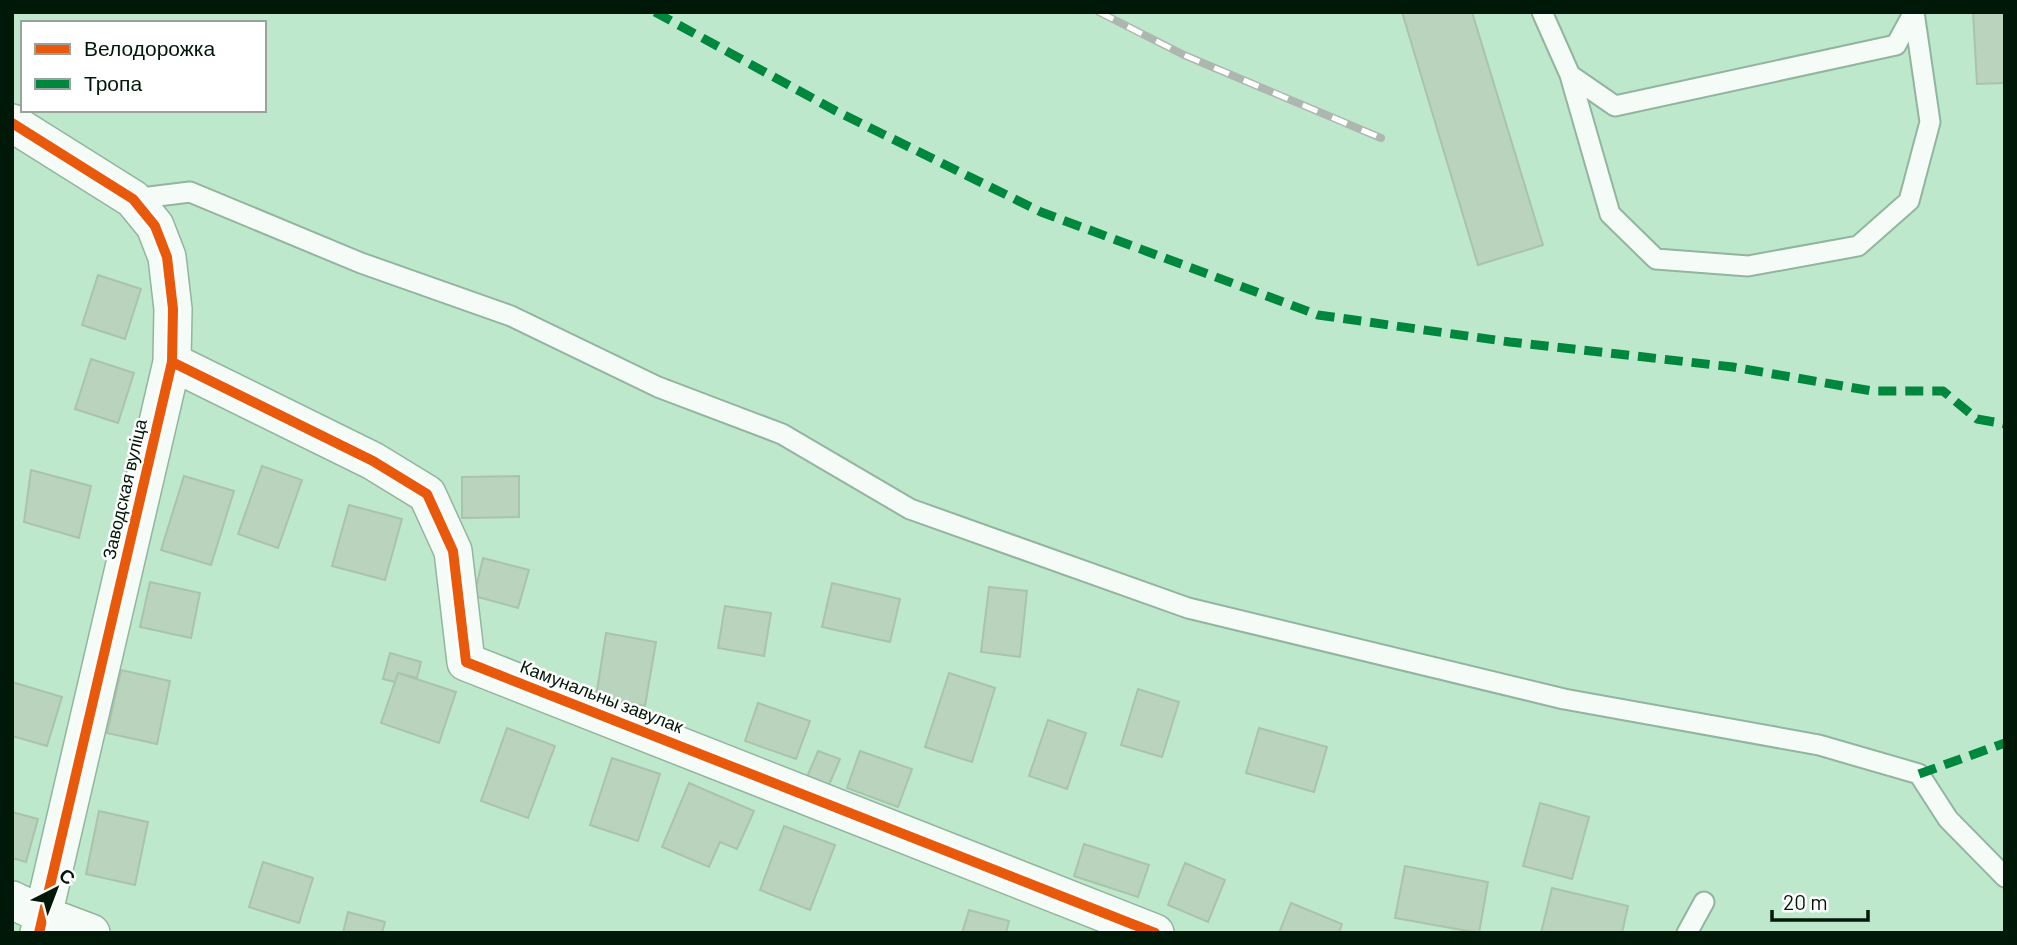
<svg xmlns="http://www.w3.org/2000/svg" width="2017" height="945" font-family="Barlow,sans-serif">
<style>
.building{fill:#bad3bc;stroke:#a9c4aa;stroke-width:2}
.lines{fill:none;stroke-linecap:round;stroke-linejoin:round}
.service-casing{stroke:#93b49e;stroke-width:23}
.minor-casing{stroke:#93b49e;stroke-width:40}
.service{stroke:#f5fcf7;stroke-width:19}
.minor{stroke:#f5fcf7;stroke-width:37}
.rail-casing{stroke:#adb7b0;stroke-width:8}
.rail{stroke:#fff;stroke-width:5;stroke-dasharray:16;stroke-linecap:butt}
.quiet{stroke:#00873e;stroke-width:9;stroke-dasharray:18 9;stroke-linecap:butt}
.cycleway-casing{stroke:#fff;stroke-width:15}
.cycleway{stroke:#e8590c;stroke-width:10}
.labels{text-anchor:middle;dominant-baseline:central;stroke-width:5;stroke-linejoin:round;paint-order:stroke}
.street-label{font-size:18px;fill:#001807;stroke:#fff}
</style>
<rect width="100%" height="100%" fill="#bee8cc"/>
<path class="building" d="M 1402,12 L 1472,12 L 1543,245 L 1478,265 Z
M 1973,12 L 2005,12 L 2005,83 L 1977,84 Z
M 98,275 L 141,289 L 125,339 L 82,325 Z
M 91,359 L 134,373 L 118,423 L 75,409 Z
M 262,466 L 302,480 L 278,548 L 238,534 Z
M 31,470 L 91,486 L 79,538 L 24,522 Z
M 184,476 L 234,491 L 211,565 L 161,550 Z
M 519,476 L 519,517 L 462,518 L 462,477 Z
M 349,505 L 402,519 L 385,580 L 332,566 Z
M 483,558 L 529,570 L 518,608 L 474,596 Z
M 150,582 L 200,593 L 191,638 L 140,627 Z
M 832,583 L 900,599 L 890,642 L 822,627 Z
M 989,587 L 1027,591 L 1020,657 L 981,652 Z
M 725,606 L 771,613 L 764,656 L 718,648 Z
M 606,633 L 656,642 L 645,706 L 596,697 Z
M 390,653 L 421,662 L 417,678 L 398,673 L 395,682 L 383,679 Z
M 121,670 L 170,681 L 157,744 L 107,733 Z
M 398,673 L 456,692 L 439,743 L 381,723 Z
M 949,673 L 995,688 L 972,762 L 925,747 Z
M 12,682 L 62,697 L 47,746 L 12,736 Z
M 1138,689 L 1179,702 L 1162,757 L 1121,745 Z
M 758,703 L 810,721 L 796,759 L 745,741 Z
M 1048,720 L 1086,733 L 1067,789 L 1029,776 Z
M 507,728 L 555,746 L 528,818 L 481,801 Z
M 1259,728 L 1327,747 L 1314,792 L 1246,773 Z
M 818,751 L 840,759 L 829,785 L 807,777 Z
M 860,751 L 912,769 L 898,807 L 847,788 Z
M 612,758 L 660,774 L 638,841 L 590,825 Z
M 689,783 L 754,811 L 737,849 L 720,842 L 709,867 L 662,847 Z
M 1540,803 L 1589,817 L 1572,879 L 1523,866 Z
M 99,811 L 148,822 L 135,885 L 86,874 Z
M 12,812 L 38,819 L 26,862 L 12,858 Z
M 784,826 L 835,845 L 810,910 L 760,890 Z
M 1084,844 L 1149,865 L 1138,897 L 1074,876 Z
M 263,862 L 313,878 L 299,923 L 249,907 Z
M 1185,863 L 1225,880 L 1208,922 L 1168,905 Z
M 1405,866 L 1488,882 L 1479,933 L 1395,918 Z
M 1552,888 L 1628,906 L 1622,933 L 1541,933 Z
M 1291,903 L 1342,924 L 1339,933 L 1279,933 Z
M 969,910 L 1009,921 L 1006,933 L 962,933 Z
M 348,912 L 385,922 L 382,933 L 343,933 Z"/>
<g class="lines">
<g class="service-casing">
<path id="service" d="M 1542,12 L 1570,75 L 1615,106 L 1896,45 L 1914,12
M 1570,75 L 1610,214 L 1656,259 L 1748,266 L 1858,246 L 1909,201 L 1930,122 L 1914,12
M 133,199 L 190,192 L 361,263 L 511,316 L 658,387 L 782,434 L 910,509 L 1188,608 L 1564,699 L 1819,745 L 1919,774 L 1948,819 L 2005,877
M 1687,933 L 1704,902"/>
</g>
<g class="minor-casing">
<path id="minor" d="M 12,123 L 133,199 L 155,226 L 167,257 L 173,309 L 172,362 L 39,933
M 172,362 L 373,461 L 427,494 L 453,551 L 466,662 L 1155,933
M 12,900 L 43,915 L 91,933"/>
</g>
<use href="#service" class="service"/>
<use href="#minor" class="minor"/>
<g class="rail-casing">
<path id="rail" d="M 1099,12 L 1184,55 L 1381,138"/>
</g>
<use href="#rail" class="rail"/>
<path class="quiet" d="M 655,12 L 836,111 L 1041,212 L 1318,315 L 1510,342 L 1733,367 L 1872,391 L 1943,391 L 1977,419 L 2005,424
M 1919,774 L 2005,743"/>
<g class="cycleway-casing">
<path id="cycleway" d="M 12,123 L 133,199 L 155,226 L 167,257 L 173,309 L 172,362 L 39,933
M 172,362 L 373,461 L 427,494 L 453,551 L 466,662 L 1155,933"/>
</g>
<use href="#cycleway" class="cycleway"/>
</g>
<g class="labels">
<g class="street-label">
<text transform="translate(124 489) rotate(-77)">Заводская вуліца</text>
<text transform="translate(602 696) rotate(21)">Камунальны завулак</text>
</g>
</g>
<rect width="2017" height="945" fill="none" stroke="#001807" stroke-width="28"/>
<rect x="21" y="21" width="245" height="91" fill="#ffffff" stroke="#99a39c" stroke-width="2"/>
<rect x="35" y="44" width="35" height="10" fill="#e8590c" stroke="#99a39c" stroke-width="2"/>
<text x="84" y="56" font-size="21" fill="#001807">Велодорожка</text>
<rect x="35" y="79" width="35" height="10" fill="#00873e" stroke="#99a39c" stroke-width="2"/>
<text x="84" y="91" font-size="21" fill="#001807">Тропа</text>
<g transform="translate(56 889) rotate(42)" stroke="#ffffff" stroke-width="5" paint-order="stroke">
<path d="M0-5L12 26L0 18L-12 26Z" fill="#001807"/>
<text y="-10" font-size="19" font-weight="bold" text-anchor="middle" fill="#001807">С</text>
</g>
<path d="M1772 910v10h96v-10" fill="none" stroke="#001807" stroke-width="3.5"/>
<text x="1783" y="910" font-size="21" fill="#001807" stroke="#ffffff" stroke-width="5" paint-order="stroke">20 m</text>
</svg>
